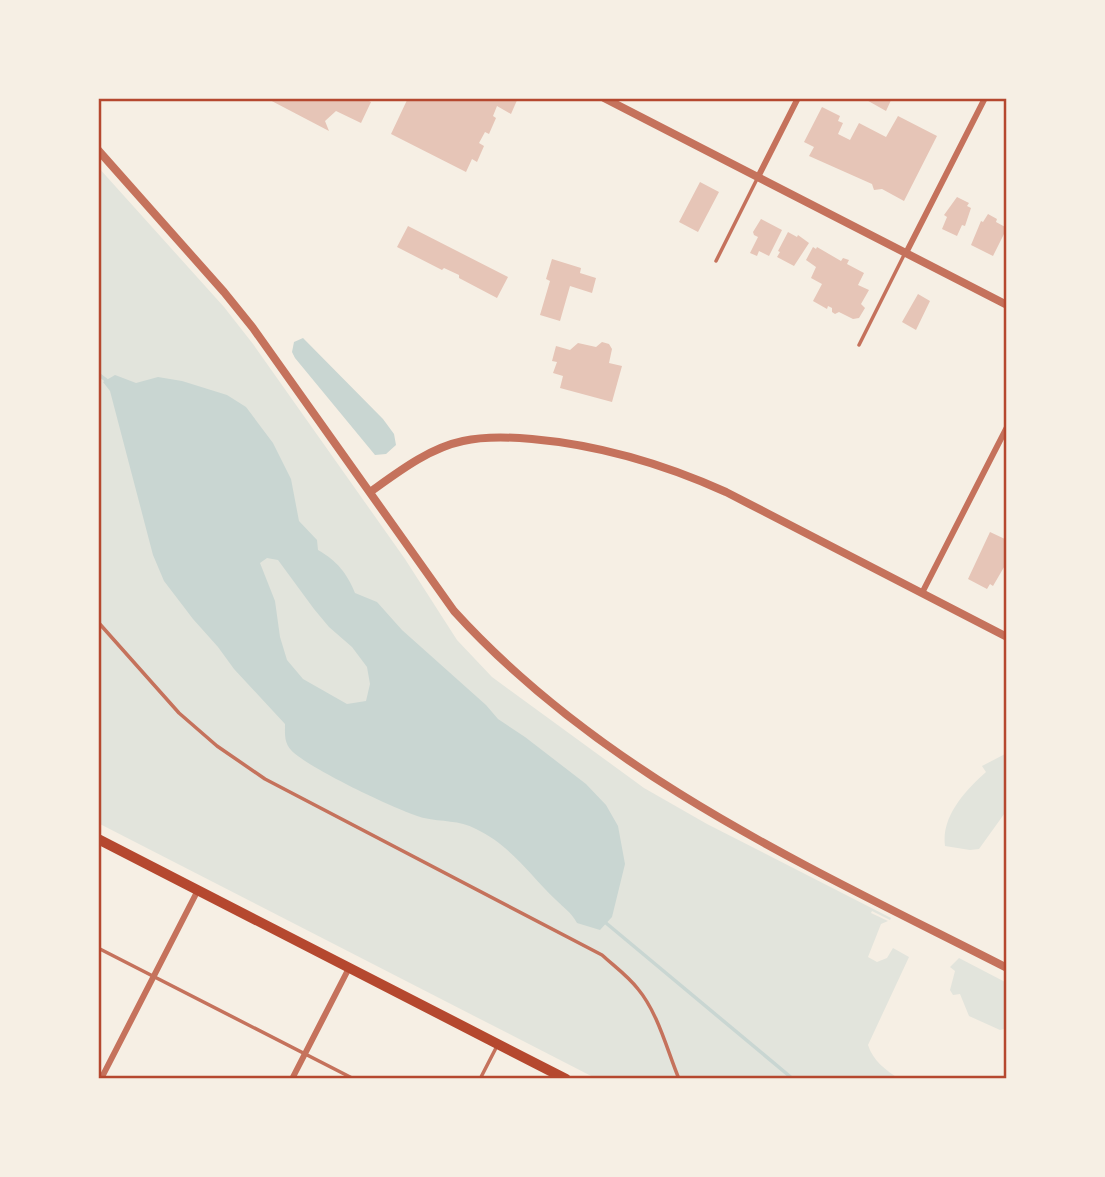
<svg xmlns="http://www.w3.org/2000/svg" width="1105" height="1177" font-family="'Space Grotesk',sans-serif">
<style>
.green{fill:#e2e4dc}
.water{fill:#c9d6d2;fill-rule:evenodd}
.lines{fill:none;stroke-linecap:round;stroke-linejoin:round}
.stream{stroke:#c9d6d2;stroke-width:3.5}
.building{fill:#e6c5b7}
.service{stroke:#c5725c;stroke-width:3.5}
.minor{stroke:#c5725c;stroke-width:6}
.tertiary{stroke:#c5725c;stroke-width:8}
.primary{stroke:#b5482f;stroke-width:10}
.neatline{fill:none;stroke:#b5482f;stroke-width:2.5}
</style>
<rect width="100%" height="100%" fill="#f6efe4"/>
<path class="green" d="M 98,167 L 224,307 L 253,344 L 405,559 L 457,640 L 492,677 L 644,788 L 707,824 L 891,918 L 890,920 L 872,911 L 871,913 L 888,921 L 881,924 L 868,957 L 877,962 L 887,958 L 893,948 L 909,957 L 868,1045 C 873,1061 886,1070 899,1079 L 597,1079 L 98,823 Z
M 1007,753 L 1007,810 L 979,849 L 970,850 L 945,846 C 941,816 966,790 986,772 L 982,766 Z
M 959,958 L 1007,983 L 1007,1021 L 1004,1029 L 1000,1030 L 969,1016 L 960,994 L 953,995 L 950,990 L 955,971 L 950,967 Z"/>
<path class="water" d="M 303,338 L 383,419 L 394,434 L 396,445 L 386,454 L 375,455 L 295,358 L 292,352 L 294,342 Z
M 115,375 L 136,383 L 158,377 L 182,381 L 227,395 L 246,407 L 273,443 L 291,479 L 299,521 L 317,540 L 318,550 C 337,561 347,573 355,593 L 377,602 L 402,630 L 486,705 L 498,719 L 525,737 L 586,784 L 606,805 L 618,826 L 625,864 L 612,917 L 600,930 L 577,923 C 571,912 564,908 556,900 C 530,875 510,845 476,829 C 459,820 442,822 424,818 C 400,812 306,767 291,750 C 284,742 285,734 285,724 L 234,669 L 218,647 L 193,619 L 164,581 L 153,555 L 110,391 L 103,382 ZM 267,558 L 278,560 L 314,609 L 329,627 L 352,647 L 367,667 L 370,684 L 366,701 L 347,704 L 303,679 L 287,660 L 280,637 L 275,601 L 260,563 Z"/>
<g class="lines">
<path class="stream" d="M 98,374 L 106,380
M 606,923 L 793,1079"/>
</g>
<path class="building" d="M 266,98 L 363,98 L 371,102 L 361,123 L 336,111 L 325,121 L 329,131 Z
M 408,98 L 518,98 L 511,114 L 497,106 L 493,116 L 496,118 L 489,134 L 485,132 L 479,143 L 484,146 L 477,162 L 472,159 L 466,172 L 391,134 Z
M 863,98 L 892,98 L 886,111 Z
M 822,107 L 840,116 L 838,121 L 843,123 L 838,134 L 850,140 L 859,123 L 886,137 L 898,116 L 937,136 L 904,201 L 882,189 L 874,190 L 872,184 L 809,156 L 814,147 L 804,142 Z
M 700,182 L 719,192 L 698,232 L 679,222 Z
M 957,197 L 969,203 L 967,206 L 971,208 L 965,226 L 962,225 L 957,236 L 942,229 L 947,217 L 944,215 Z
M 988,214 L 997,219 L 996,222 L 1007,228 L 993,256 L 971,245 L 981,221 L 983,222 Z
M 761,219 L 782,230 L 769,256 L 759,251 L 757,256 L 750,253 L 758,237 L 754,235 L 753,232 Z
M 408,226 L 508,277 L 497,298 L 459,278 L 459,275 L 444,268 L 442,270 L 397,247 Z
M 788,232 L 797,237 L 798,235 L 809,243 L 794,266 L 777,257 L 780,252 L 778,251 Z
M 813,247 L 816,249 L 817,247 L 841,261 L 843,258 L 849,260 L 847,264 L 864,273 L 858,285 L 869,290 L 861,304 L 865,308 L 859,318 L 853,319 L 839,312 L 835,314 L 832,312 L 832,308 L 828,306 L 827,309 L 813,301 L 822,284 L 811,278 L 816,267 L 806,260 Z
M 552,259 L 581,268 L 580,273 L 596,278 L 592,293 L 570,286 L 560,321 L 540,315 L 550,281 L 546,279 Z
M 918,294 L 930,301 L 916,330 L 902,322 Z
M 602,342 L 609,344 L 612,349 L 609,363 L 622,366 L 612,402 L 560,388 L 563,376 L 553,373 L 557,362 L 552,361 L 556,346 L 570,350 L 578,343 L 596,347 Z
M 990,532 L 1007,540 L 1007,562 L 993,586 L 990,584 L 987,589 L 968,579 Z"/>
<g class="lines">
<path class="service" d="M 716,261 L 757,179
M 859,345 L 905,253
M 98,622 L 179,713 L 217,746 L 265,779 L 602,955 C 614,966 628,976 638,989 C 658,1013 667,1050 679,1079
M 98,948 L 354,1079
M 480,1079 L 497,1046"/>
<path class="minor" d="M 758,177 L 798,98
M 906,253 L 985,98
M 922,593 L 1007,427
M 101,1079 L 198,890
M 292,1079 L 349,968"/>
<path class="tertiary" d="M 604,98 L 1007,305
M 98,150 L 224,292 L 253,328 L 454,611 C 605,777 811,868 1007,968
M 370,492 C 398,472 429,448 463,441 C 485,436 509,437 532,439 C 600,445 664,464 726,492 L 1007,637"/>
<path class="primary" d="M 98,839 L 566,1079"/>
</g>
<rect width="1105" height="1177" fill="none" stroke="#f6efe4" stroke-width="200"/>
<rect x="100" y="100" width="905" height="977" class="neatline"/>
</svg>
